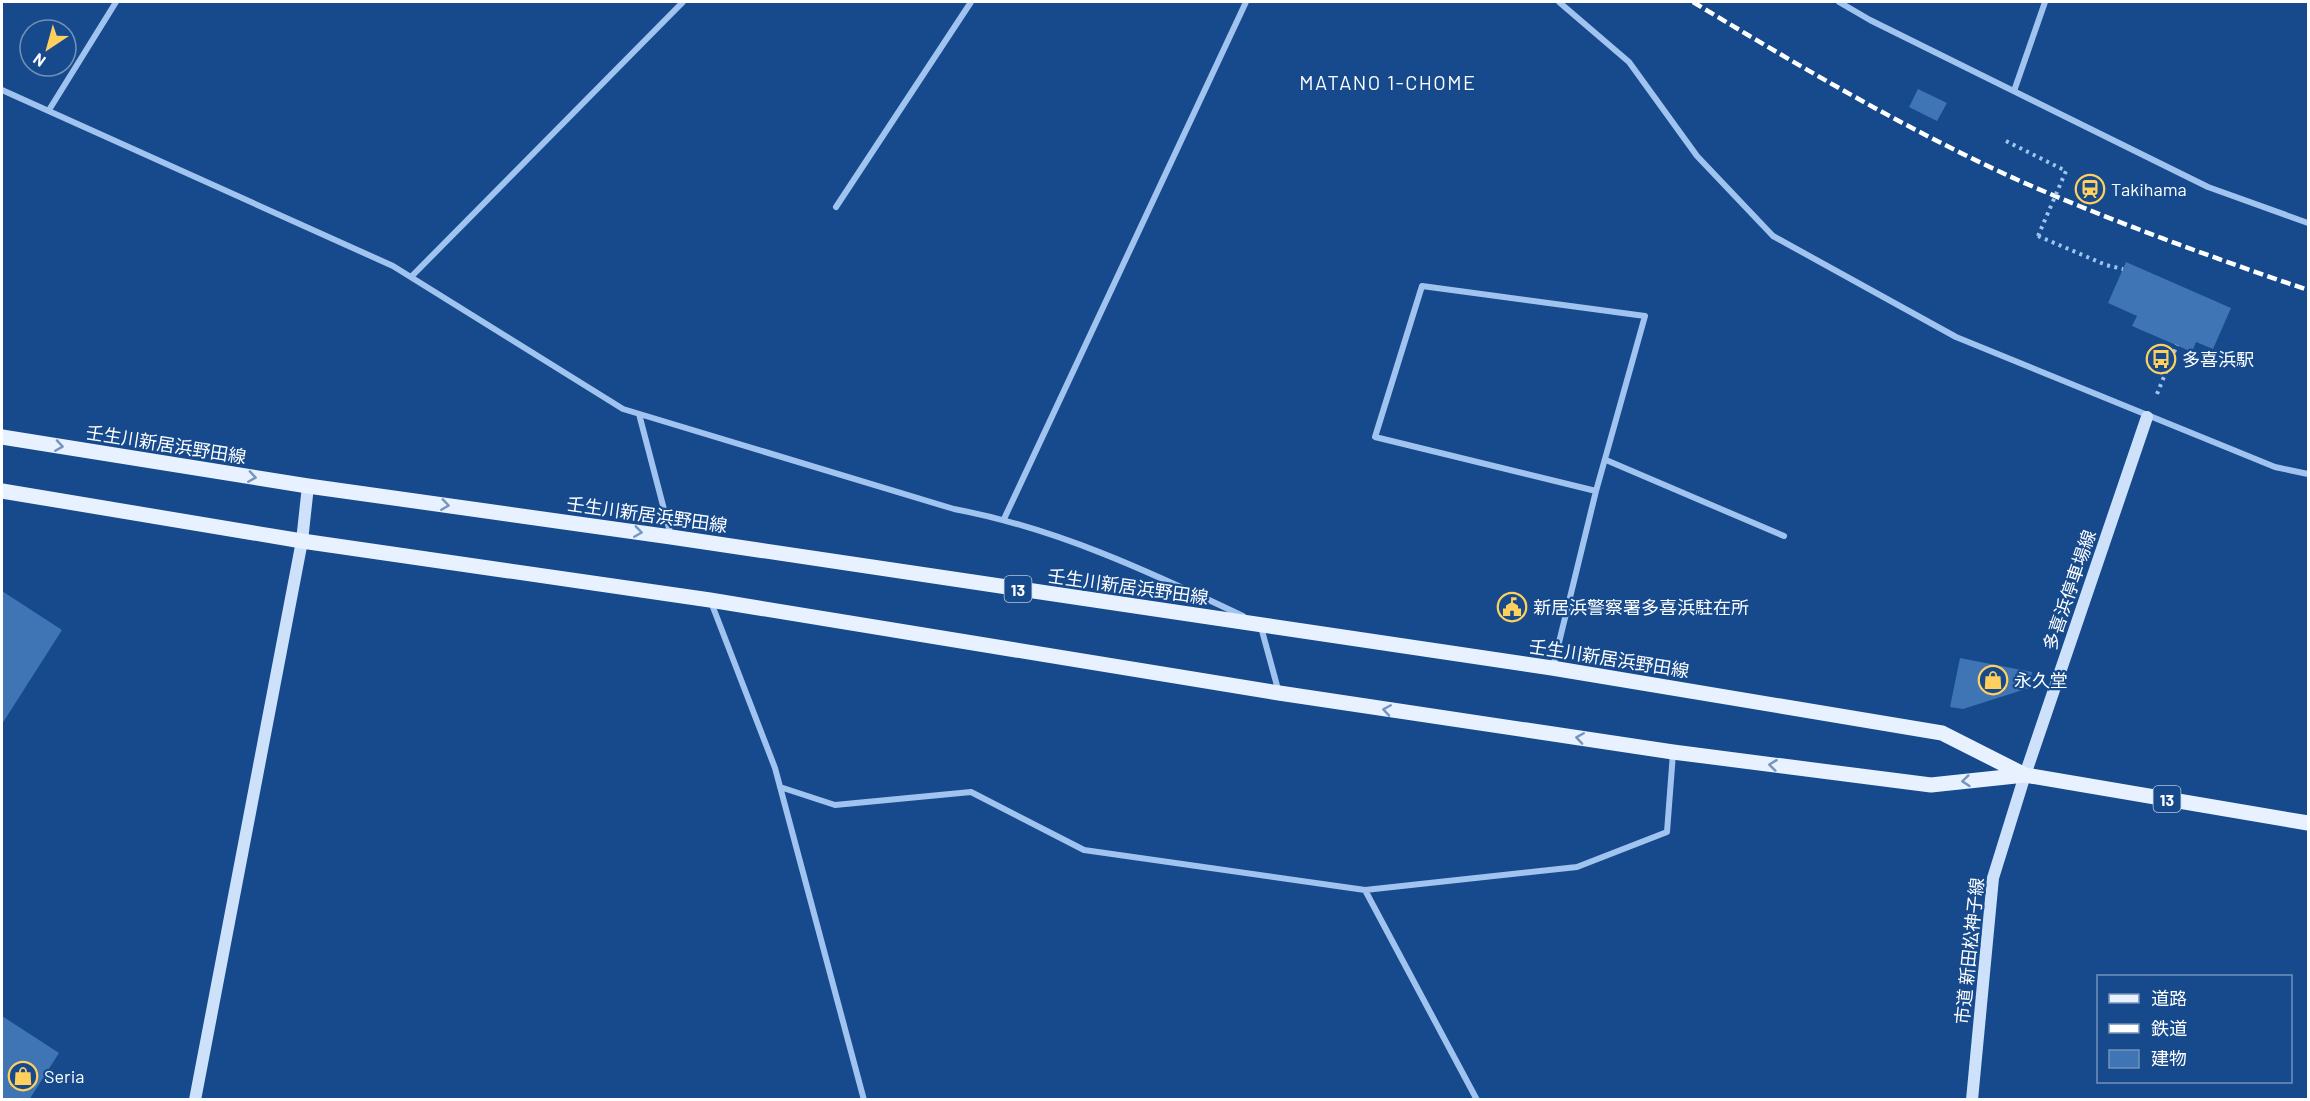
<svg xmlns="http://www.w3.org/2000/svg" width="2310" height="1101" font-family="Barlow,'Noto Sans JP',sans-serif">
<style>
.building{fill:#3f74b5}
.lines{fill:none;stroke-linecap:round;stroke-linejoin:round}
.path{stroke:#a0c4ef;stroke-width:4;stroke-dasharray:3 4.5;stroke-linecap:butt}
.street{stroke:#a0c4ef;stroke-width:6}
.secondary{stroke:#cee1fa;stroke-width:12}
.primary{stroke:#e8f1ff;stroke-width:15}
.rail{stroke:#fff;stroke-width:4.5;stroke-dasharray:10 4.5;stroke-linecap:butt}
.path-bridge{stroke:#a0c4ef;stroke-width:4;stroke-dasharray:3 4.5;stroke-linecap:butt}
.oneway{stroke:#7495c0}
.labels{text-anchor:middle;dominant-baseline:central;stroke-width:4.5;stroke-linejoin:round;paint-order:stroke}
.shield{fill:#164a8c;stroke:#b9c9dc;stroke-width:1.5}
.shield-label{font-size:16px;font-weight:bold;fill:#fff}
.poi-label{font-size:18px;fill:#fff;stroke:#164a8c;text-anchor:start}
.street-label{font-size:18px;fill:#fff;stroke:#164a8c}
.neighbourhood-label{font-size:20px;letter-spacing:1.5px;fill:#fff;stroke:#164a8c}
</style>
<rect width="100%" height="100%" fill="#164a8c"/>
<path class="building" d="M 1918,89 L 1947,103 L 1937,121 L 1909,107 Z
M 2126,262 L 2231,308 L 2213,349 L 2196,342 L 2192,352 L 2132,326 L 2137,316 L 2108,303 Z
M 2,591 L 62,630 L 2,724 Z
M 1960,658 L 2032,672 L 2029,688 L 1963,709 L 1950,707 Z
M 2,1016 L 59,1053 L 29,1100 L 2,1100 Z"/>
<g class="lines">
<path class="path" d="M 2006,141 L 2066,171
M 2038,236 L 2106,265 L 2123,269
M 2157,394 L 2177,345"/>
<path class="street" d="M 1559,2 L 1629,62 L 1697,156 L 1773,236 L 1956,337 L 2275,467 L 2308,474
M 1839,2 L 1870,20 L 2208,187 L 2308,223
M 2,90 L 393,266 L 623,409 L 954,509 C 1056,528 1150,572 1243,616
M 2014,91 L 2045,2
M 49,110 L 116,2
M 836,207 L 971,2
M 411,277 L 683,2
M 639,414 L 671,536
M 1606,460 L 1784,536
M 1004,519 L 1246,2
M 711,602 L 775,768 L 864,1100
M 1261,627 L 1279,693
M 1553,667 L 1596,491 L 1645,316 L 1422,286 L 1375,437 L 1596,491
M 780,787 L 835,805 L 971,792 L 1084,850 L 1365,890 L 1477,1100
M 1365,890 L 1577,867 L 1667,832 L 1673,753"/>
<path class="secondary" d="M 195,1100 L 302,541 L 308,486
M 1972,1100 L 1993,878 L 2025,775 L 2147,417"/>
<path class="primary" d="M 2,437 L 308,486 L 671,537 L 1552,668 L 1942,733 L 2025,775
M 2,491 L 302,541 L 710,600 L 1279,693 L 1673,752 L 1931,785 L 2025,775 L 2308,823"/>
<path class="rail" d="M 1693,2 C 1799,66 1907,130 2020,181 C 2114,222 2211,257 2308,290"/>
<path class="path-bridge" d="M 2038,236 L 2066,171"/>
</g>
<defs><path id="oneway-chevron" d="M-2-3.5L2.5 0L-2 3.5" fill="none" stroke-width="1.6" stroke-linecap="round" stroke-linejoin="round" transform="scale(1.5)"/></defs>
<g class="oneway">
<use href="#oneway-chevron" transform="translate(59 446) rotate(9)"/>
<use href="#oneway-chevron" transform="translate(252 477) rotate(9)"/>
<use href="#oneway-chevron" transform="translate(445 505) rotate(8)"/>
<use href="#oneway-chevron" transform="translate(638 532) rotate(8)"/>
<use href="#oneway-chevron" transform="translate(1387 710) rotate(-171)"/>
<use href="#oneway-chevron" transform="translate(1580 738) rotate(-171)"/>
<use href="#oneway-chevron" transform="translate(1773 765) rotate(-173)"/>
<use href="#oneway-chevron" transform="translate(1966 781) rotate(174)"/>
</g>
<defs>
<g id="station-ring" transform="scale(1.5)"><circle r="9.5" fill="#164a8c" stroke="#ffd05e" stroke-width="1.5"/><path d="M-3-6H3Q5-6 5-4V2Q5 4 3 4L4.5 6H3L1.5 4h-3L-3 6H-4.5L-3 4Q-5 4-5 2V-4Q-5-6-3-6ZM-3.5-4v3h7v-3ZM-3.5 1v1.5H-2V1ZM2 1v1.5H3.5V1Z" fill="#ffd05e"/></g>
<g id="bus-ring" transform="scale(1.5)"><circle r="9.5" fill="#164a8c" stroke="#ffd05e" stroke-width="1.5"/><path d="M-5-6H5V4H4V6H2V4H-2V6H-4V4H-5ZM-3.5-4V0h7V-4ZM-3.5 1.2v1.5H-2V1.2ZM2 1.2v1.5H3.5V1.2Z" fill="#ffd05e"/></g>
<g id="civic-ring" transform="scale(1.5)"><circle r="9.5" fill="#164a8c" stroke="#ffd05e" stroke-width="1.5"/><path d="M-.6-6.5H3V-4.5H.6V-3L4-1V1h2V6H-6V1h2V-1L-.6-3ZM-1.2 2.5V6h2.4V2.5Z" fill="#ffd05e"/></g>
<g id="shop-ring" transform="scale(1.5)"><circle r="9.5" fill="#164a8c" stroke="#ffd05e" stroke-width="1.5"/><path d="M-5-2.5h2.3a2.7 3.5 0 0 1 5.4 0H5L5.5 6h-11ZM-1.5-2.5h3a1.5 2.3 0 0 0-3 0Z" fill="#ffd05e"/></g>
</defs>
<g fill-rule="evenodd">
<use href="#station-ring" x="2090" y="189"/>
<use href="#bus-ring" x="2161" y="359"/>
<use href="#civic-ring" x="1512" y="607"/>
<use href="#shop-ring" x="1993" y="680"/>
<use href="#shop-ring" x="23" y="1076"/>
</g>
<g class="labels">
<g class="shield">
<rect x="1004.5" y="576" width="27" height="26" rx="4.5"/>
<rect x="2153.5" y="786" width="27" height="26" rx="4.5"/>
</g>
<g class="shield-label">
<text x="1018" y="589">13</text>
<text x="2167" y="799">13</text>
</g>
<g class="poi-label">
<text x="2111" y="189">Takihama</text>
<text x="2182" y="359">多喜浜駅</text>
<text x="1533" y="607">新居浜警察署多喜浜駐在所</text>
<text x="2014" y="680">永久堂</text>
<text x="44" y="1076">Seria</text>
</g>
<g class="street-label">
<text transform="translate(166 444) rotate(9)">壬生川新居浜野田線</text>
<text transform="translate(647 514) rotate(8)">壬生川新居浜野田線</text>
<text transform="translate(1128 586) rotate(8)">壬生川新居浜野田線</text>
<text transform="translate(2069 590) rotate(-71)">多喜浜停車場線</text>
<text transform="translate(1609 658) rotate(9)">壬生川新居浜野田線</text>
<text transform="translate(1969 951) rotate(-84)">市道 新田松神子線</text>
</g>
<g class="neighbourhood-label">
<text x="1388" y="82">MATANO 1-CHOME</text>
</g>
</g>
<rect width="2310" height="1101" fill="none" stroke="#ffffff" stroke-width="6"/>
<rect x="2097" y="975" width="195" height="108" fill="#164a8c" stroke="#7392ba" stroke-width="1.5"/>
<rect x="2109" y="994" width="30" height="9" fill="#e8f1ff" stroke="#7392ba" stroke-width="1.5"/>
<text x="2151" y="1005" font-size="18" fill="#ffffff">道路</text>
<rect x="2109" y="1024" width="30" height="9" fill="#ffffff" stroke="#7392ba" stroke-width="1.5"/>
<text x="2151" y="1035" font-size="18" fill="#ffffff">鉄道</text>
<rect x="2109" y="1050" width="30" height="18" fill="#3f74b5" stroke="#7392ba" stroke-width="1.5"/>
<text x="2151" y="1065" font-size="18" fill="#ffffff">建物</text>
<g transform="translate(48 48) rotate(216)"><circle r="28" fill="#164a8c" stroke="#7392ba" stroke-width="1.5"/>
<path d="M0-4.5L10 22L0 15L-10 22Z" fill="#ffd05e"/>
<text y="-9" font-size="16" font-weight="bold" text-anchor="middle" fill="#ffffff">N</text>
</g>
</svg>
